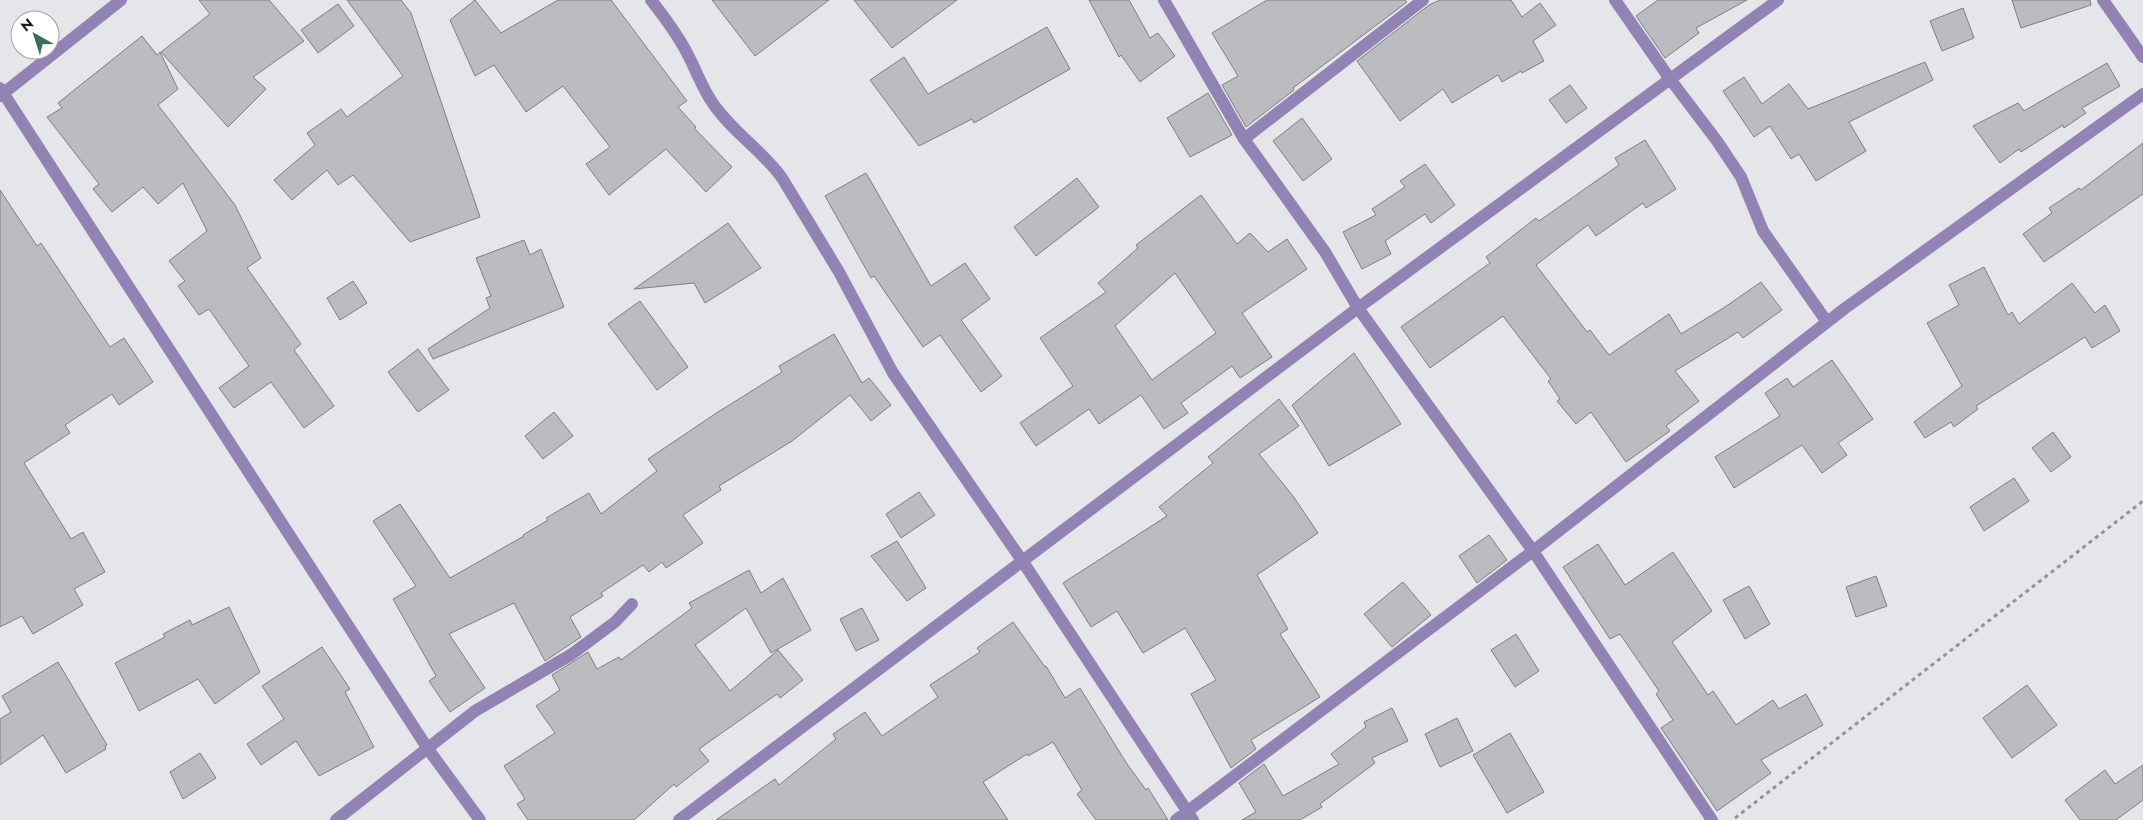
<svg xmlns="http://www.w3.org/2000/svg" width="2143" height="820" font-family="Jost,sans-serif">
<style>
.building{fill:#babcbf;stroke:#7d7f81;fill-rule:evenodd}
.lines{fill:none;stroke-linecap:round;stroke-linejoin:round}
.path{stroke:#929395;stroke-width:3;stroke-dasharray:4 4;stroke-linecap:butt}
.service{stroke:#9283b5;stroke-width:12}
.minor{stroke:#9283b5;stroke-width:12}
</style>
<rect width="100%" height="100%" fill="#e5e6e9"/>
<path class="building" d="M 199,0 L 269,0 L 304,41 L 253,77 L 266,89 L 228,127 L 161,52 L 210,14 Z
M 347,0 L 401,0 L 411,13 L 480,217 L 410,242 L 353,175 L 338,185 L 327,170 L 292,200 L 274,180 L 315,145 L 307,133 L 341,109 L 347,117 L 403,76 Z
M 475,0 L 501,33 L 558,0 L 611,0 L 687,101 L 678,107 L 696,127 L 694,128 L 732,167 L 706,192 L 666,149 L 609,195 L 586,164 L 610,147 L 563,86 L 526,112 L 494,65 L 475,76 L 450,20 Z
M 712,0 L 829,0 L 755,56 Z
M 854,0 L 957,0 L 892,48 Z
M 1089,0 L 1129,0 L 1150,38 L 1158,33 L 1175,56 L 1140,82 L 1121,55 L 1119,57 Z
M 1267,0 L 1405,0 L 1407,2 L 1293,88 L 1294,90 L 1246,127 L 1222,85 L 1238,76 L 1212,33 Z
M 1440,0 L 1511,0 L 1522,17 L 1540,3 L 1556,25 L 1533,41 L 1544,61 L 1522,73 L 1521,71 L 1502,82 L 1498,75 L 1452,103 L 1443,89 L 1400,121 L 1357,61 L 1429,5 Z
M 1658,0 L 1747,0 L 1696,28 L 1699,33 L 1665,58 L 1636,16 Z
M 2012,0 L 2090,0 L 2091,5 L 2021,28 Z
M 338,4 L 354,26 L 318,53 L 301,30 Z
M 1963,8 L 1974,38 L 1942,51 L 1930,21 Z
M 1047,27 L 1070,69 L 974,123 L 972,119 L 919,146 L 870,80 L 904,57 L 928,94 Z
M 142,36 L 157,55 L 160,52 L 178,89 L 158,105 L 235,205 L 261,258 L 247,268 L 301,344 L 294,350 L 334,406 L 304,428 L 271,382 L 234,408 L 219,388 L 249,366 L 209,309 L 199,315 L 178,286 L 185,281 L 169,261 L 207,231 L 183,183 L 158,204 L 143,187 L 112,212 L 93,189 L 99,184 L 47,117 L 62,108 L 58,103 Z
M 1925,62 L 1933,80 L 1849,122 L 1866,151 L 1816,181 L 1799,154 L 1791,159 L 1770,126 L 1754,137 L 1723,91 L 1744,77 L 1762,104 L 1789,84 L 1808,109 Z
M 2107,63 L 2120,86 L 2082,108 L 2086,113 L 2064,128 L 2063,125 L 2021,152 L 2019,149 L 2000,163 L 1973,126 L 2018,103 L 2024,111 Z
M 1570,85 L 1587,108 L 1566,123 L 1549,100 Z
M 1208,93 L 1232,135 L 1190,157 L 1167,118 Z
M 1302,118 L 1332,159 L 1303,181 L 1273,141 Z
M 1645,140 L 1676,189 L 1646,208 L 1643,203 L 1596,236 L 1588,225 L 1536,265 L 1587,332 L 1590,330 L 1609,355 L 1669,314 L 1681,334 L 1725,307 L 1761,282 L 1782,310 L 1743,338 L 1738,332 L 1675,371 L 1699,401 L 1666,426 L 1670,431 L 1626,462 L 1591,412 L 1576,424 L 1557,401 L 1560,399 L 1548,381 L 1551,379 L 1503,316 L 1430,368 L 1401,327 L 1490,263 L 1486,257 L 1536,218 L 1539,221 L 1619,165 L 1615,158 Z
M 2143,143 L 2143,194 L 2044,262 L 2023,234 L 2052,213 L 2049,208 L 2079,188 L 2081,190 Z
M 1425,164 L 1455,205 L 1431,223 L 1425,214 L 1385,241 L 1391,254 L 1362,269 L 1343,232 L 1376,215 L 1372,209 L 1405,187 L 1400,181 Z
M 866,173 L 931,286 L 965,263 L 990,299 L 961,320 L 1002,376 L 981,392 L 940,335 L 923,347 L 874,276 L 871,278 L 825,196 Z
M 1077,178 L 1099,207 L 1036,256 L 1014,227 Z
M 0,190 L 37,246 L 41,243 L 110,347 L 124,338 L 153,382 L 119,405 L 112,394 L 65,425 L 70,433 L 24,463 L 71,539 L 83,532 L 105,572 L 74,589 L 83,605 L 33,634 L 22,616 L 0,627 Z
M 1201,195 L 1237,244 L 1250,233 L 1268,252 L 1287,239 L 1307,269 L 1242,313 L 1272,357 L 1240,378 L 1232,366 L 1181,403 L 1188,413 L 1164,429 L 1141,395 L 1099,424 L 1089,409 L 1036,446 L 1020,423 L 1073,386 L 1040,338 L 1106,292 L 1098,283 L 1138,248 L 1136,245 ZM 1175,273 L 1216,333 L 1152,380 L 1115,326 Z
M 728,223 L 761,268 L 705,303 L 694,283 L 634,289 Z
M 524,240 L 530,255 L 541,249 L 564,307 L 433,359 L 428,349 L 490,308 L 486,298 L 491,296 L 476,258 Z
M 1984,267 L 2008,315 L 2012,312 L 2019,324 L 2072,283 L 2095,313 L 2105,305 L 2120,331 L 2092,348 L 2085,337 L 1976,406 L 1978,409 L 1954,427 L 1951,422 L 1925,438 L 1914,422 L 1962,386 L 1927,323 L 1959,305 L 1949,285 Z
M 353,281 L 367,303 L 340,320 L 327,298 Z
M 640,301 L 688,367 L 657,390 L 608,324 Z
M 834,334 L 862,383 L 869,378 L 891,405 L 871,421 L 850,395 L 792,441 L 719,486 L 721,490 L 683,515 L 703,543 L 666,568 L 662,562 L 649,572 L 643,565 L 601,593 L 603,596 L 570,617 L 581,637 L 545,661 L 514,603 L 449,634 L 485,688 L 450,712 L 429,681 L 436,676 L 393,599 L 416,586 L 373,521 L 400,504 L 450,578 L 524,536 L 523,535 L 548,520 L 546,518 L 589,493 L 601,514 L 657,471 L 648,459 L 718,412 L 782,372 L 779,366 Z
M 418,349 L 449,390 L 418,412 L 388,372 Z
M 1354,353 L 1401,424 L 1329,466 L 1292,405 Z
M 1832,360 L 1873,419 L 1838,443 L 1847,455 L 1822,473 L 1802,445 L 1734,488 L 1715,457 L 1780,416 L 1765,393 L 1787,378 L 1793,387 Z
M 1279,399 L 1299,426 L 1259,454 L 1293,496 L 1318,533 L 1257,575 L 1288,629 L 1280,634 L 1320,697 L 1251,740 L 1256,749 L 1231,768 L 1191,694 L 1216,680 L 1185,628 L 1143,653 L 1117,611 L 1091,627 L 1063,583 L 1167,516 L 1159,507 L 1213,463 L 1208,457 Z
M 554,412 L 573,436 L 543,459 L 525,436 Z
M 2053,432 L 2071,457 L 2051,472 L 2032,448 Z
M 2014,478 L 2029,501 L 1984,531 L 1970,507 Z
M 919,492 L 935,515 L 901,538 L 886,514 Z
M 1489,535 L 1507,560 L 1477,583 L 1459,556 Z
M 897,541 L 926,588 L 907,601 L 871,556 Z
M 1598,544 L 1625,585 L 1673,552 L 1712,611 L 1672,642 L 1708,695 L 1713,691 L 1736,725 L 1773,700 L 1779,709 L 1806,694 L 1823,725 L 1761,760 L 1771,773 L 1717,811 L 1661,728 L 1673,720 L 1656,694 L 1659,691 L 1620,634 L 1610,639 L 1563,567 Z
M 749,570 L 761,593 L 783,578 L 811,630 L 771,653 L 746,608 L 695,645 L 730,691 L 778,650 L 803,680 L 780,698 L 777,694 L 699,749 L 709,761 L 676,787 L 674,784 L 634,820 L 528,820 L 517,804 L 525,799 L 504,766 L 555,733 L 536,706 L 560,690 L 552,675 L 588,652 L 597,669 L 619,657 L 621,660 L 692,608 L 689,603 Z
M 1876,576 L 1887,606 L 1856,617 L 1846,587 Z
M 1403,582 L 1431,615 L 1392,647 L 1364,614 Z
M 1749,586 L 1770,624 L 1745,639 L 1723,600 Z
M 229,607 L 260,672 L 215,704 L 198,679 L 139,711 L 115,663 L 165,637 L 163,634 L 190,620 L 192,625 Z
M 862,608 L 879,640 L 856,651 L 840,619 Z
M 1013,622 L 1045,667 L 1046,666 L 1065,698 L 1080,688 L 1127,764 L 1146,790 L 1148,788 L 1168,820 L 1096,820 L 1077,794 L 1082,790 L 1053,742 L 1028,756 L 1027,754 L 983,782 L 1008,820 L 716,820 L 775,779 L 779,785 L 836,739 L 833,734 L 865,712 L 882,736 L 938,697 L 930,685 L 980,652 L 977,648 Z
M 1516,634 L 1539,671 L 1515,687 L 1491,650 Z
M 322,647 L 350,689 L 345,692 L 374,747 L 319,776 L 296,741 L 261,765 L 247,744 L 284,719 L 262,686 Z
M 58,662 L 107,745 L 105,746 L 106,749 L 66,773 L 43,735 L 0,765 L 0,719 L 11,712 L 2,696 Z
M 2027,685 L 2057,725 L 2012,758 L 1983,718 Z
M 1392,708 L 1408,741 L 1372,758 L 1375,763 L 1320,804 L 1322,807 L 1300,820 L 1242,820 L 1256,812 L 1239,783 L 1264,764 L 1283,796 L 1339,764 L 1331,754 L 1366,727 L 1364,722 Z
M 1457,718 L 1473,751 L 1440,767 L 1425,734 Z
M 1510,733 L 1544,792 L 1507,813 L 1473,755 Z
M 200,753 L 216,778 L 183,799 L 170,772 Z
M 2143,765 L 2143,800 L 2116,820 L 2080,820 L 2065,800 L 2105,770 L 2115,784 Z"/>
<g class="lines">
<path class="path" d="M 1735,818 L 2143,501"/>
<path class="service" d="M 1615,0 L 1670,79
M 1244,139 L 1423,0
M 336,820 L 475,711 L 572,654 L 615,622 L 632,604"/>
<path class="minor" d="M 651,0 C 666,19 681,39 691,61 C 698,75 703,89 712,102 C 731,131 762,150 782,178 L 839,272 L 893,373 L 1023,562 L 1193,820
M 1164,0 L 1244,139 L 1325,252 L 1358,308 L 1533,551 L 1712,820
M 2103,0 L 2143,57
M 1670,79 L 1717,141 L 1741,177 L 1763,231 L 1827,322
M 0,88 L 428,749 L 480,820
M 0,96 L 121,0
M 679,820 L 1358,308 L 1778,0
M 1176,820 L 1533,551 L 1844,309 L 2143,94"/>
</g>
<g transform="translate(35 35) rotate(321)"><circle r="24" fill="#ffffff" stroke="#a4a4a4"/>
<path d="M0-4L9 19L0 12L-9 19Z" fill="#387058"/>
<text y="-8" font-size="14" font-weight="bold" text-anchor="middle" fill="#1b1b1c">N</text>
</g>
</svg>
